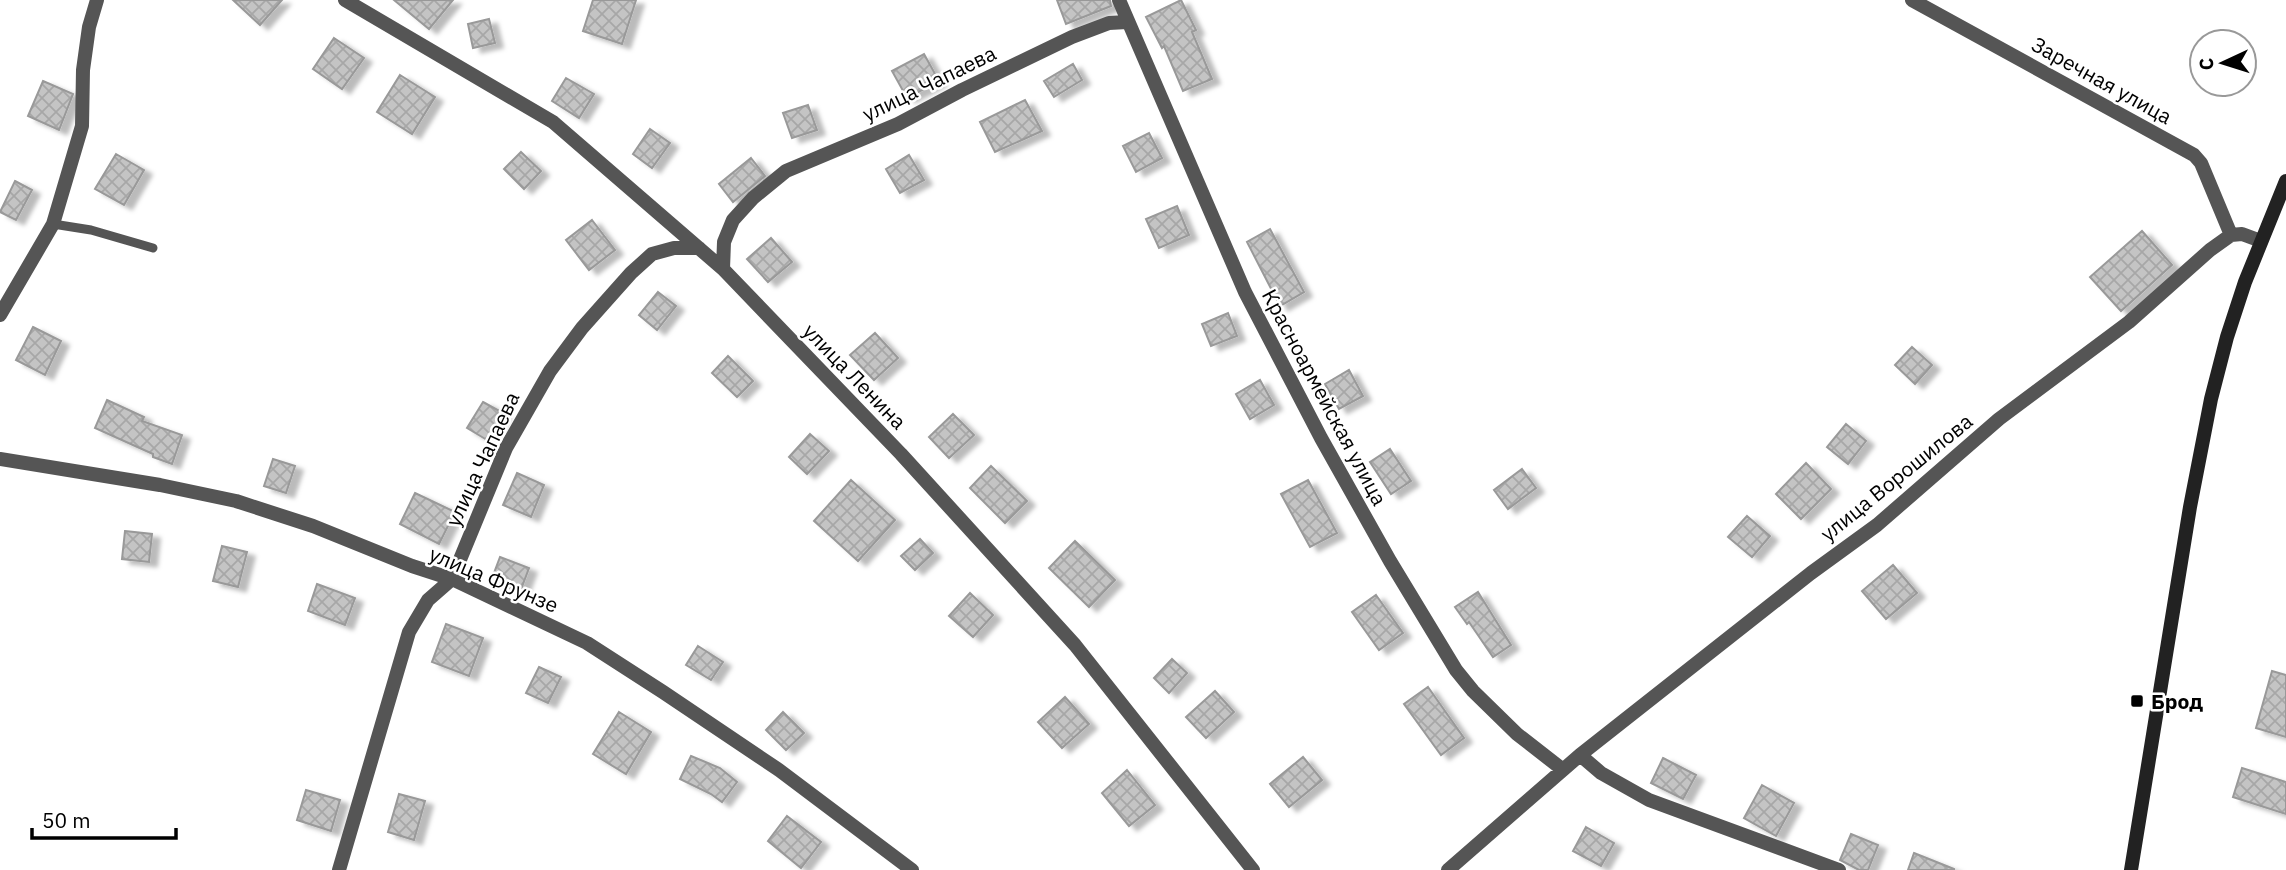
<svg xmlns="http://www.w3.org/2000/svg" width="2286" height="870" font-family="'IBM Plex Sans',sans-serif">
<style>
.building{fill:url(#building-cross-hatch);stroke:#999;stroke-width:2;filter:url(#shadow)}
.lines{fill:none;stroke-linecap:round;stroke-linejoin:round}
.service{stroke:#555;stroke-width:9}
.minor{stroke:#555;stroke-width:14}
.secondary{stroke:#222;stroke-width:14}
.poi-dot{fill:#000;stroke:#fff;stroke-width:2.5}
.labels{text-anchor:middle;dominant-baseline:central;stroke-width:5;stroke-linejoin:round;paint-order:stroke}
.street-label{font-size:21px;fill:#000;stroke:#fff}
.poi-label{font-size:21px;font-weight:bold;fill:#000;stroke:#fff;text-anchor:start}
</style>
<defs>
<pattern id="building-cross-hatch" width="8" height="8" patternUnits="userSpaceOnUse" patternTransform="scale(1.75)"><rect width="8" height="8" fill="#c4c4c4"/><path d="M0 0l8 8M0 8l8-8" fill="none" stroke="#a7a7a7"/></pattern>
<filter id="shadow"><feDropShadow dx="8" dy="4.5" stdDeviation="2" flood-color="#0004"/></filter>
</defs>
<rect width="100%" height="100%" fill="#fff"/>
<path class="building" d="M 233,0 L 282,0 L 260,25 Z
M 394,0 L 453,0 L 429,29 Z
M 593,0 L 636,0 L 622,44 L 583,31 Z
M 1057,0 L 1110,0 L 1111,6 L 1066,24 Z
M 1181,0 L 1196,30 L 1192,32 L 1212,79 L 1183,91 L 1164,46 L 1162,48 L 1146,17 Z
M 489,19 L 495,43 L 473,48 L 468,24 Z
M 334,38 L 364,58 L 342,89 L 313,69 Z
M 924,54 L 939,81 L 907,98 L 892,71 Z
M 1073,64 L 1082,80 L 1054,97 L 1044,81 Z
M 400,75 L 435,97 L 412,134 L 377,112 Z
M 566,78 L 594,94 L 579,118 L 552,101 Z
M 43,81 L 73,94 L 59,130 L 28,116 Z
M 1025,100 L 1042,131 L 995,152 L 980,122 Z
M 808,105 L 817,130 L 792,138 L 783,113 Z
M 650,129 L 670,143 L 652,168 L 633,154 Z
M 1149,133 L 1162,158 L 1136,172 L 1123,146 Z
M 521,152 L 541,171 L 524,189 L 504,169 Z
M 116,154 L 144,170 L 124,205 L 95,189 Z
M 909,155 L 924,180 L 900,193 L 886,169 Z
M 751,158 L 765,176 L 733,202 L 719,184 Z
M 15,181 L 32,190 L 16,220 L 0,212 Z
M 1177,206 L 1189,235 L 1159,248 L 1146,219 Z
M 592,220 L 615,250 L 589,270 L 566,240 Z
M 1270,229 L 1304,292 L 1280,306 L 1247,242 Z
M 2142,231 L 2172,265 L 2121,311 L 2090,277 Z
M 771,238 L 792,262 L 768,282 L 747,259 Z
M 658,292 L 676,306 L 657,330 L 639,315 Z
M 1228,313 L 1237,336 L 1211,346 L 1202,324 Z
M 33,327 L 61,341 L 45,375 L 16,360 Z
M 875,333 L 898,358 L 874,380 L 850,355 Z
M 1912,347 L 1932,365 L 1915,384 L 1895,365 Z
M 728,356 L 753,381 L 737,397 L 712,373 Z
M 1349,370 L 1363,396 L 1339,409 L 1325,384 Z
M 1260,380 L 1274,405 L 1250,419 L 1236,394 Z
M 107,400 L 144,417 L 142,421 L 182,435 L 172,464 L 153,457 L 153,454 L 95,428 Z
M 483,402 L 503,413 L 487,440 L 467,428 Z
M 953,414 L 974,435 L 949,458 L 929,437 Z
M 1846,424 L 1866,441 L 1848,464 L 1827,447 Z
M 810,434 L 829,451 L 807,474 L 789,457 Z
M 1390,449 L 1411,481 L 1391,494 L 1370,462 Z
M 273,459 L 295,466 L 286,493 L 264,486 Z
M 1806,463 L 1831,489 L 1801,519 L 1776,494 Z
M 991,466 L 1027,501 L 1005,523 L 970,488 Z
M 1522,469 L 1536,488 L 1508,509 L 1494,490 Z
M 517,473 L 544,485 L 531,517 L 503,505 Z
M 851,480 L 895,520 L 858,561 L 814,521 Z
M 1308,480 L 1337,533 L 1310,547 L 1281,494 Z
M 415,493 L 455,512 L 439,544 L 400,524 Z
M 1747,516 L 1770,536 L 1752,557 L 1728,537 Z
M 125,531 L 152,534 L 149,562 L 122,559 Z
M 920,539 L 933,553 L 915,570 L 901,556 Z
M 1075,541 L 1115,580 L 1089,607 L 1049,568 Z
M 222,546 L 247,552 L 238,587 L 213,581 Z
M 500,557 L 529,568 L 520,592 L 491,581 Z
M 1893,565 L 1917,593 L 1886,619 L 1862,591 Z
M 317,584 L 355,598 L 345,625 L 308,611 Z
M 1478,592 L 1511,645 L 1493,657 L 1469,622 L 1467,624 L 1455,607 Z
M 970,593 L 993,615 L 973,637 L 949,616 Z
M 1376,595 L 1403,633 L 1379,650 L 1352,612 Z
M 446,624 L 483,638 L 469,676 L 432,662 Z
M 698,646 L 723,662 L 711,680 L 686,665 Z
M 1172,659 L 1187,673 L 1169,693 L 1154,678 Z
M 539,667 L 561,677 L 548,703 L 526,693 Z
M 2272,671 L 2286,675 L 2286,737 L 2256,728 Z
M 1428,687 L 1464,738 L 1441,755 L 1404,704 Z
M 1215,691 L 1234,712 L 1206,738 L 1186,717 Z
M 1065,697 L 1089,724 L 1062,748 L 1038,722 Z
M 619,712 L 651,732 L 626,774 L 593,754 Z
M 783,712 L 804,733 L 786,750 L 766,730 Z
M 691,756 L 720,768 L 737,782 L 722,802 L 711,794 L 680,779 Z
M 1303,757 L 1322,780 L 1289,807 L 1270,784 Z
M 1663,758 L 1696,775 L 1683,799 L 1651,783 Z
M 2242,768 L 2286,782 L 2286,814 L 2233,797 Z
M 1127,770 L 1155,805 L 1129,826 L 1102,793 Z
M 1762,785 L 1794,803 L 1776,836 L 1744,818 Z
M 306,790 L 340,800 L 331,831 L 297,820 Z
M 399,794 L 425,801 L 414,840 L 388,832 Z
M 787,816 L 821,842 L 801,868 L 768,841 Z
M 1586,827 L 1614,843 L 1601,866 L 1573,851 Z
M 1851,834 L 1878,845 L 1868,870 L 1859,870 L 1840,860 Z
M 1914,853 L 1954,869 L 1954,870 L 1908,870 Z"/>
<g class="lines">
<path class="service" d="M 53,224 L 91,230 L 153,248"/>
<path class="minor" d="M 345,0 L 553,122 L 723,269 L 901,454 L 1075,645 L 1253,870
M 1119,0 L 1245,292 L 1321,438 L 1390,561 L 1456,670 L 1473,691 L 1517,734 L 1562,769
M 1912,0 L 2194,155 L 2201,163 L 2231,235
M 723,269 L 724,242 L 733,220 L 753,198 L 786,171 L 898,124 L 962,90 L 1072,37 L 1109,23 L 1127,22
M 0,315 L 53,224 L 82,126 L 83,70 L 89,27 L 97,0
M 0,459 L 160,485 L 236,501 L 313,526 L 412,566 L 452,579 L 587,643 L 663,692 L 779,770 L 912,870
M 1580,755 L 1601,773 L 1649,800 L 1839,870
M 339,870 L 409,632 L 428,600 L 452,579 L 506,448 L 550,371 L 582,328 L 631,273 L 652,254 L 674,248 L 699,248
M 1448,870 L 1580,755 L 1811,573 L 1877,525 L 1999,419 L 2129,322 L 2210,250 L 2231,235 L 2242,234 L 2261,241"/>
<path class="secondary" d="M 2131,870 L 2190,507 L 2211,399 L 2227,337 L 2245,282 L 2286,181"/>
</g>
<rect class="poi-dot" x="2130" y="694" width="14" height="14" rx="3.5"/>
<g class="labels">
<g class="street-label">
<text transform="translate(2102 80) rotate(29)">Заречная улица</text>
<text transform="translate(929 83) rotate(-26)">улица Чапаева</text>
<text transform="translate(855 376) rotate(46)">улица Ленина</text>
<text transform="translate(1325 397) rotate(62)">Красноармейская улица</text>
<text transform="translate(482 459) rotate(-65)">улица Чапаева</text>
<text transform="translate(1896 477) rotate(-39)">улица Ворошилова</text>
<text transform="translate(494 579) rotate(23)">улица Фрунзе</text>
</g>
<g class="poi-label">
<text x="2151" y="701">Брод</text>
</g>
</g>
<g transform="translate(2223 63) rotate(266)"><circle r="33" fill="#ffffff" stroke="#999999" stroke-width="2"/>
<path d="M0-5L12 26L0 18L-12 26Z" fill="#000000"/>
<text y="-10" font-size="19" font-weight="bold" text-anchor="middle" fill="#000000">С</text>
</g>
<path d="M32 828v10h144v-10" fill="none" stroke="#000000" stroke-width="3.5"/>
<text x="42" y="828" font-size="21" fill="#000000" stroke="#ffffff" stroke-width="5" paint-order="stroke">50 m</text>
</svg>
